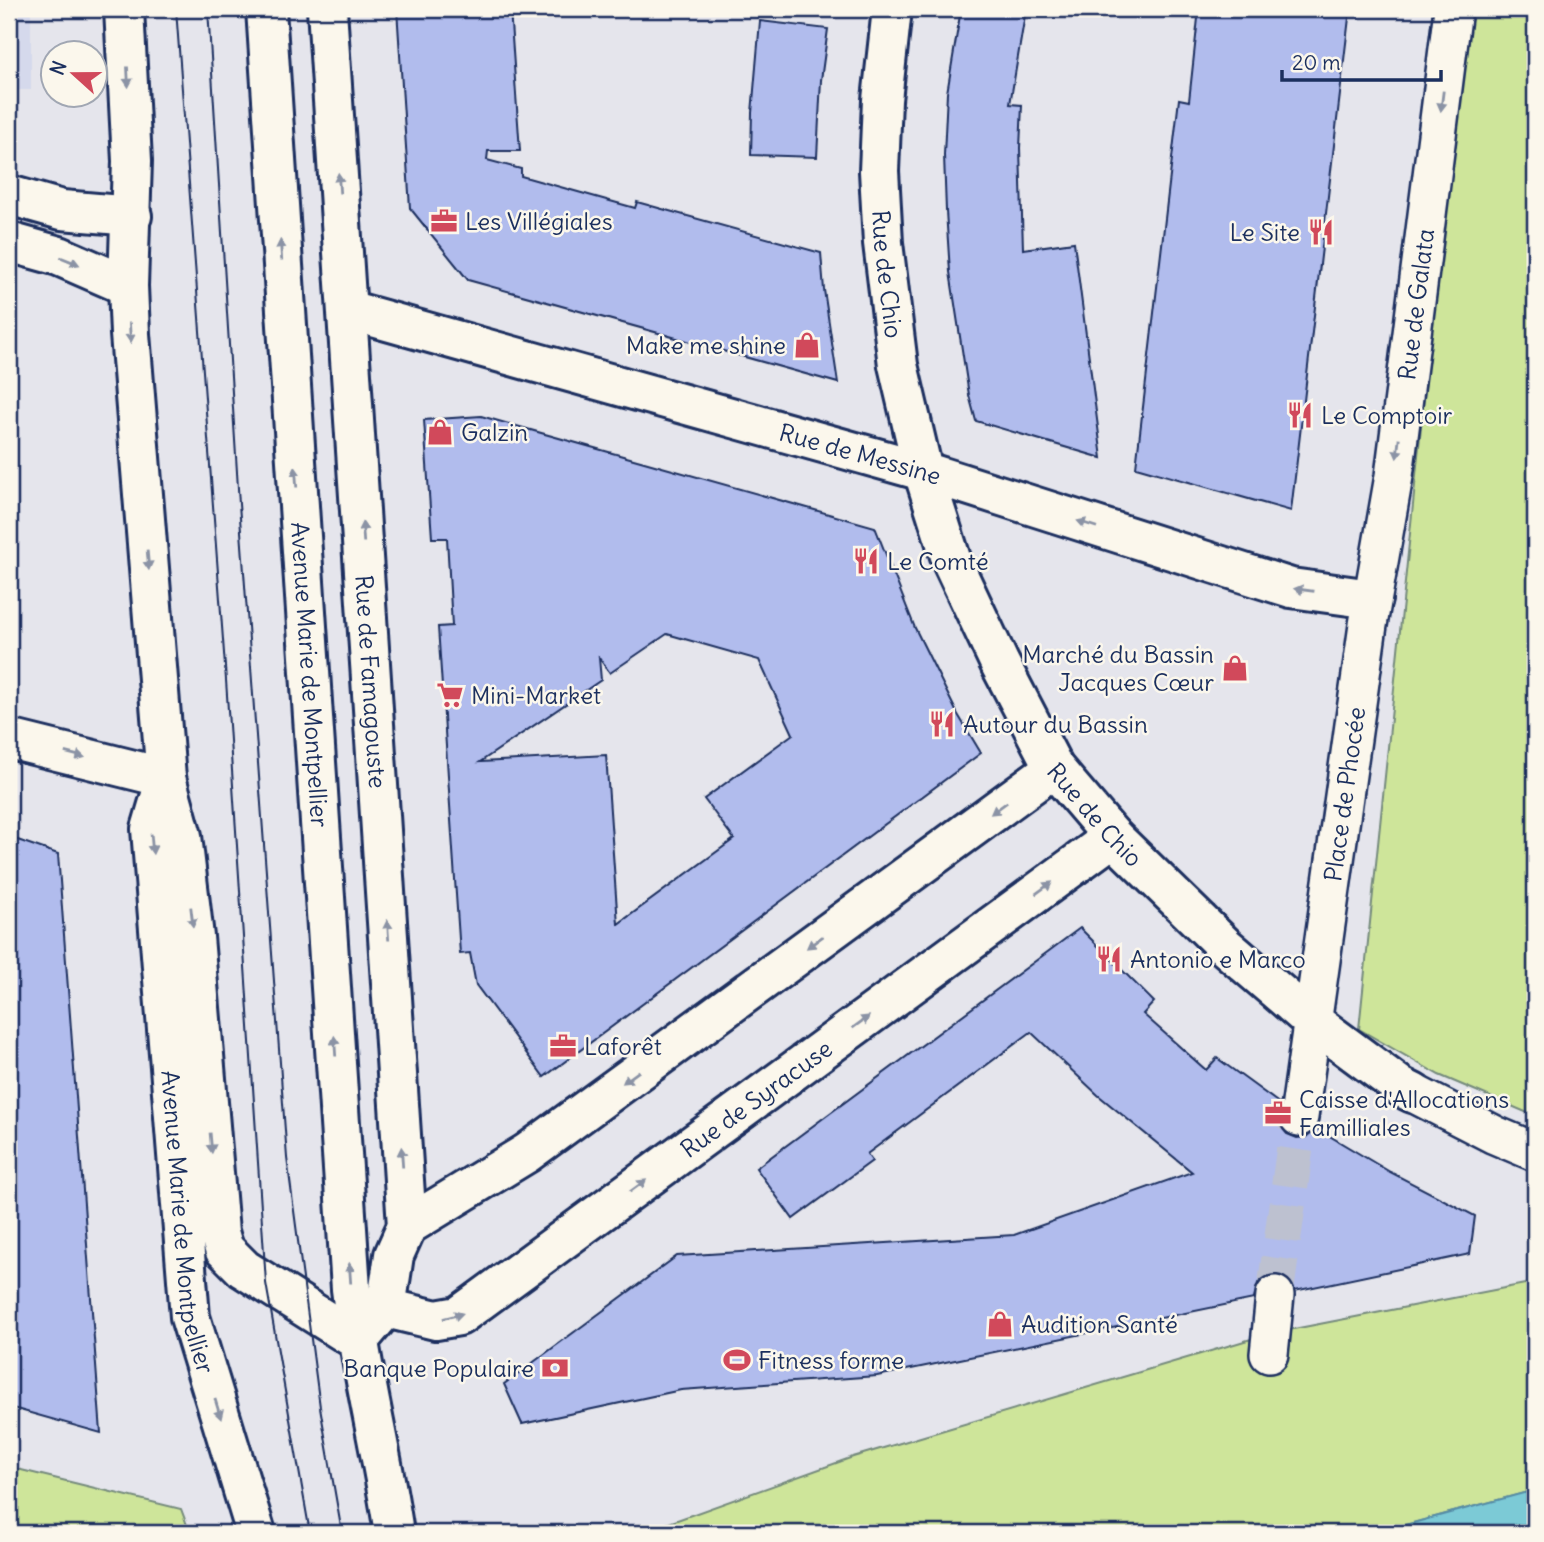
<svg xmlns="http://www.w3.org/2000/svg" width="1544" height="1542" font-family="Delius,sans-serif">
<style>
.built{fill:#d5d9ec}
.green{fill:#cee59a;stroke:#748a7c;stroke-width:2}
.water{fill:#7bcad6;stroke:#558ca6;stroke-width:2}
.building{fill:#b1bced;stroke:#1b2f5e;stroke-width:2;fill-rule:evenodd}
.lines{fill:none;stroke-linecap:round;stroke-linejoin:round}
.pedestrian-tunnel{stroke:#bdc1d0;stroke-width:37;stroke-dasharray:37 18;stroke-linecap:butt}
.pedestrian-casing{stroke:#1b2f5e;stroke-width:42}
.minor-casing{stroke:#1b2f5e;stroke-width:44}
.tertiary-casing{stroke:#1b2f5e;stroke-width:44}
.secondary-casing{stroke:#1b2f5e;stroke-width:44}
.pedestrian{stroke:#fbf7ec;stroke-width:37}
.minor{stroke:#fbf7ec;stroke-width:38}
.tertiary{stroke:#fbf7ec;stroke-width:38}
.secondary{stroke:#fbf7ec;stroke-width:38}
.tram{stroke:#1b2f5e;stroke-width:2}
.oneway{fill:#8b93a5}
.labels{text-anchor:middle;dominant-baseline:central;stroke-width:5;stroke-linejoin:round;paint-order:stroke}
.poi-label{font-size:24px;fill:#1b2f5e;stroke:#fbf7ec;text-anchor:start}
.street-label{font-size:24px;fill:#1b2f5e;stroke:#fbf7ec}
</style>
<rect width="100%" height="100%" fill="#e5e5ec"/>
<filter id="ink" filterUnits="userSpaceOnUse"><feTurbulence type="fractalNoise" baseFrequency=".0143" numOctaves="2"/><feDisplacementMap in="SourceGraphic" scale="14" xChannelSelector="R" yChannelSelector="G"/><feConvolveMatrix kernelMatrix="1 2 1 2 8 2 1 2 1" color-interpolation-filters="sRGB"/></filter>
<g filter="url(#ink)">
<path class="built" d="M 9,9 L 31,9 L 31,90 L 9,90 Z"/>
<path class="green" d="M 1464,9 L 1535,9 L 1535,1116 L 1439,1075 L 1359,1029 Z
M 1535,1282 L 1535,1490 L 1398,1527 L 1382,1533 L 641,1533 L 853,1457 L 1268,1334 Z
M 9,1467 L 181,1509 L 190,1533 L 9,1533 Z"/>
<path class="water" d="M 1535,1490 L 1535,1533 L 1382,1533 L 1398,1527 Z"/>
<path class="building" d="M 397,9 L 510,9 L 520,151 L 488,151 L 487,160 L 521,169 L 521,176 L 635,208 L 637,202 L 821,253 L 824,290 L 838,383 L 468,280 L 410,208 Z
M 961,9 L 1026,9 L 1010,104 L 1022,105 L 1020,148 L 1023,249 L 1074,242 L 1102,458 L 976,421 L 969,395 L 950,272 L 946,211 L 944,155 L 947,93 Z
M 1199,9 L 1350,9 L 1291,511 L 1136,467 L 1179,99 L 1189,101 Z
M 760,21 L 828,29 L 821,80 L 817,157 L 751,155 L 752,113 Z
M 481,416 L 875,527 L 915,628 L 957,713 L 981,753 L 544,1077 L 476,985 L 470,953 L 460,954 L 438,627 L 452,626 L 447,538 L 432,538 L 424,420 ZM 667,634 L 759,660 L 793,734 L 704,799 L 734,839 L 618,924 L 606,755 L 480,762 L 601,680 L 599,658 L 610,673 Z
M 9,837 L 58,854 L 101,1433 L 9,1407 Z
M 1080,928 L 1154,1002 L 1143,1014 L 1206,1070 L 1217,1058 L 1280,1104 L 1279,1124 L 1287,1134 L 1297,1138 L 1306,1137 L 1316,1128 L 1390,1172 L 1475,1216 L 1470,1254 L 1295,1291 L 1287,1278 L 1276,1274 L 1267,1276 L 1258,1283 L 1254,1299 L 877,1376 L 681,1390 L 522,1424 L 504,1384 L 677,1256 L 1014,1235 L 1192,1172 L 1098,1095 L 1031,1032 L 867,1154 L 872,1161 L 793,1219 L 756,1168 Z"/>
<g class="lines">
<path class="pedestrian-tunnel" d="M 1275,1295 L 1299,1117"/>
<g class="pedestrian-casing">
<g id="pedestrian">
<path d="M 1413,1093 L 1495,1135 L 1535,1152"/>
<path id="s1" d="M 1299,1117 L 1368,625 L 1394,476 L 1453,9"/>
<path d="M 1269,1354 L 1275,1295"/>
</g>
</g>
<g class="minor-casing">
<g id="minor">
<path id="s2" d="M 327,9 L 407,1226 L 394,1255 L 386,1308 L 358,1341"/>
<path id="s3" d="M 892,9 L 882,100 L 879,171 L 883,243 L 898,365 L 923,471 L 952,562 L 1000,664 L 1054,768 L 1113,837 L 1227,948 L 1312,1021 L 1401,1087 L 1413,1093"/>
<path d="M 9,195 L 62,210 L 132,216"/>
<path d="M 9,242 L 59,256 L 128,286"/>
<path id="s4" d="M 348,310 L 923,471 L 1291,588 L 1372,599"/>
<path d="M 9,739 L 166,778"/>
<path d="M 407,1226 L 527,1153 L 1054,768"/>
<path id="s5" d="M 386,1308 L 436,1320 L 459,1316 L 1113,837"/>
</g>
</g>
<g class="tertiary-casing">
<g id="tertiary">
<path id="s6" d="M 166,778 L 151,829 L 190,1317 L 256,1533"/>
</g>
</g>
<g class="secondary-casing">
<g id="secondary">
<path d="M 124,9 L 132,161 L 128,286 L 130,334 L 166,778 L 182,836 L 194,937 L 219,1232 L 224,1249 L 244,1269 L 358,1341"/>
<path id="s7" d="M 266,9 L 351,1289 C 361,1371 382,1451 394,1533"/>
</g>
</g>
<use href="#pedestrian" class="pedestrian"/>
<use href="#minor" class="minor"/>
<use href="#tertiary" class="tertiary"/>
<use href="#secondary" class="secondary"/>
<path class="tram" d="M 176,9 L 226,680 L 266,1283 L 310,1533
M 208,9 L 239,504 L 287,1158 L 320,1407 L 342,1533"/>
</g>
<defs><path id="oneway-solid" d="M-6-.8H1V-3.2L6.5 0L1 3.2V.8H-6Z" transform="scale(1.75)"/></defs>
<g class="oneway">
<use href="#oneway-solid" transform="translate(128 77) rotate(87)"/>
<use href="#oneway-solid" transform="translate(1442 101) rotate(97)"/>
<use href="#oneway-solid" transform="translate(339 183) rotate(-94)"/>
<use href="#oneway-solid" transform="translate(281 250) rotate(-94)"/>
<use href="#oneway-solid" transform="translate(70 261) rotate(22)"/>
<use href="#oneway-solid" transform="translate(130 333) rotate(87)"/>
<use href="#oneway-solid" transform="translate(1398 448) rotate(97)"/>
<use href="#oneway-solid" transform="translate(296 477) rotate(-94)"/>
<use href="#oneway-solid" transform="translate(1087 524) rotate(-162)"/>
<use href="#oneway-solid" transform="translate(363 532) rotate(-94)"/>
<use href="#oneway-solid" transform="translate(148 560) rotate(85)"/>
<use href="#oneway-solid" transform="translate(1304 590) rotate(-172)"/>
<use href="#oneway-solid" transform="translate(75 755) rotate(14)"/>
<use href="#oneway-solid" transform="translate(999 808) rotate(144)"/>
<use href="#oneway-solid" transform="translate(152 844) rotate(85)"/>
<use href="#oneway-solid" transform="translate(1044 888) rotate(-36)"/>
<use href="#oneway-solid" transform="translate(192 917) rotate(83)"/>
<use href="#oneway-solid" transform="translate(388 930) rotate(-94)"/>
<use href="#oneway-solid" transform="translate(815 942) rotate(144)"/>
<use href="#oneway-solid" transform="translate(861 1022) rotate(-36)"/>
<use href="#oneway-solid" transform="translate(335 1046) rotate(-94)"/>
<use href="#oneway-solid" transform="translate(631 1077) rotate(144)"/>
<use href="#oneway-solid" transform="translate(211 1143) rotate(85)"/>
<use href="#oneway-solid" transform="translate(402 1157) rotate(-94)"/>
<use href="#oneway-solid" transform="translate(638 1186) rotate(-36)"/>
<use href="#oneway-solid" transform="translate(350 1273) rotate(-94)"/>
<use href="#oneway-solid" transform="translate(453 1316) rotate(-15)"/>
<use href="#oneway-solid" transform="translate(218 1409) rotate(73)"/>
</g>
</g>
<defs>
<g id="office-bare" transform="scale(2.1)"><path d="M-6-3h4V-5.5h4V-3h4V5H-6ZM-1-4.5V-3h2v-1.5ZM-6 0V1H6V0Z" fill="#d1495b" stroke="#fbf7ec" stroke-width="2.5" paint-order="stroke"/></g>
<g id="restaurant-bare" transform="scale(2.1)"><path d="M-5-6h1v4h1v-4h1v4h1v-4h1v5L-1.5 .5V6h-2V.5L-5-1ZM5-6V6H3V1.5H1.5Q1.5-4 5-6Z" fill="#d1495b" stroke="#fbf7ec" stroke-width="2.5" paint-order="stroke"/></g>
<g id="shop-bare" transform="scale(2.1)"><path d="M-5-2.5h2.3a2.7 3.5 0 0 1 5.4 0H5L5.5 6h-11ZM-1.5-2.5h3a1.5 2.3 0 0 0-3 0Z" fill="#d1495b" stroke="#fbf7ec" stroke-width="2.5" paint-order="stroke"/></g>
<g id="supermarket-bare" transform="scale(2.1)"><path d="M-6-5.5h2.5l.6 2H6L4.5 2H-2.5L-4.4-4H-6ZM-1.5 3.2a1.3 1.3 0 1 0 .1 0ZM3 3.2a1.3 1.3 0 1 0 .1 0Z" fill="#d1495b" stroke="#fbf7ec" stroke-width="2.5" paint-order="stroke"/></g>
<g id="stadium-bare" transform="scale(2.1)"><path d="M0-5a6.5 5 0 1 0 0 10a6.5 5 0 1 0 0-10ZM-3.5-1.8h7v3.6h-7Z" fill="#d1495b" stroke="#fbf7ec" stroke-width="2.5" paint-order="stroke"/></g>
<g id="bank-bare" transform="scale(2.1)"><path d="M-6-4H6V4H-6ZM0-2.3a2.3 2.3 0 1 0 0 4.6a2.3 2.3 0 1 0 0-4.6Z" fill="#d1495b" stroke="#fbf7ec" stroke-width="2.5" paint-order="stroke"/></g>
</defs>
<g fill-rule="evenodd">
<use href="#office-bare" x="444" y="221"/>
<use href="#restaurant-bare" x="1321" y="232"/>
<use href="#shop-bare" x="807" y="345"/>
<use href="#restaurant-bare" x="1300" y="415"/>
<use href="#shop-bare" x="440" y="432"/>
<use href="#restaurant-bare" x="866" y="561"/>
<use href="#shop-bare" x="1235" y="668"/>
<use href="#supermarket-bare" x="450" y="695"/>
<use href="#restaurant-bare" x="942" y="724"/>
<use href="#restaurant-bare" x="1109" y="959"/>
<use href="#office-bare" x="563" y="1046"/>
<use href="#office-bare" x="1278" y="1113"/>
<use href="#shop-bare" x="1000" y="1324"/>
<use href="#stadium-bare" x="737" y="1360"/>
<use href="#bank-bare" x="555" y="1368"/>
</g>
<g class="labels">
<g class="poi-label">
<text x="465" y="221">Les Villégiales</text>
<text x="1300" y="232" text-anchor="end">Le Site</text>
<text x="786" y="345" text-anchor="end">Make me shine</text>
<text x="1321" y="415">Le Comptoir</text>
<text x="461" y="432">Galzin</text>
<text x="887" y="561">Le Comté</text>
<text x="1214" y="654" text-anchor="end">Marché du Bassin<tspan x="1214" dy="28">Jacques Cœur</tspan></text>
<text x="471" y="695">Mini-Market</text>
<text x="963" y="724">Autour du Bassin</text>
<text x="1130" y="959">Antonio e Marco</text>
<text x="584" y="1046">Laforêt</text>
<text x="1299" y="1099">Caisse d'Allocations<tspan x="1299" dy="28">Familliales</tspan></text>
<text x="1021" y="1324">Audition Santé</text>
<text x="758" y="1360">Fitness forme</text>
<text x="534" y="1368" text-anchor="end">Banque Populaire</text>
</g>
<g class="street-label">
<text stroke="none"><textPath href="#s3" startOffset="266">Rue de Chio</textPath></text>
<text stroke="none"><textPath href="#s1" startOffset="821">Rue de Galata</textPath></text>
<text stroke="none"><textPath href="#s4" startOffset="532">Rue de Messine</textPath></text>
<text stroke="none"><textPath href="#s7" startOffset="667">Avenue Marie de Montpellier</textPath></text>
<text stroke="none"><textPath href="#s2" startOffset="674">Rue de Famagouste</textPath></text>
<text stroke="none"><textPath href="#s1" startOffset="326">Place de Phocée</textPath></text>
<text stroke="none"><textPath href="#s3" startOffset="854">Rue de Chio</textPath></text>
<text stroke="none"><textPath href="#s5" startOffset="443">Rue de Syracuse</textPath></text>
<text stroke="none"><textPath href="#s6" startOffset="448">Avenue Marie de Montpellier</textPath></text>
</g>
</g>
<rect width="1544" height="1542" fill="none" stroke="#fbf7ec" stroke-width="35"/>
<rect x="18" y="18" width="1509" height="1507" fill="none" stroke="#1b2f5e" stroke-width="2.5" filter="url(#ink)"/>
<g transform="translate(74 74) rotate(291)"><circle r="33" fill="#fbf7ec" stroke="#a1a7b3" stroke-width="2"/>
<path d="M0-5L12 26L0 18L-12 26Z" fill="#d1495b"/>
<text y="-10" font-size="19" font-weight="bold" text-anchor="middle" fill="#1b2f5e">N</text>
</g>
<path d="M1282 70v10h159v-10" fill="none" stroke="#1b2f5e" stroke-width="3.5"/>
<text x="1292" y="70" font-size="21" fill="#1b2f5e" stroke="#fbf7ec" stroke-width="5" paint-order="stroke">20 m</text>
</svg>
